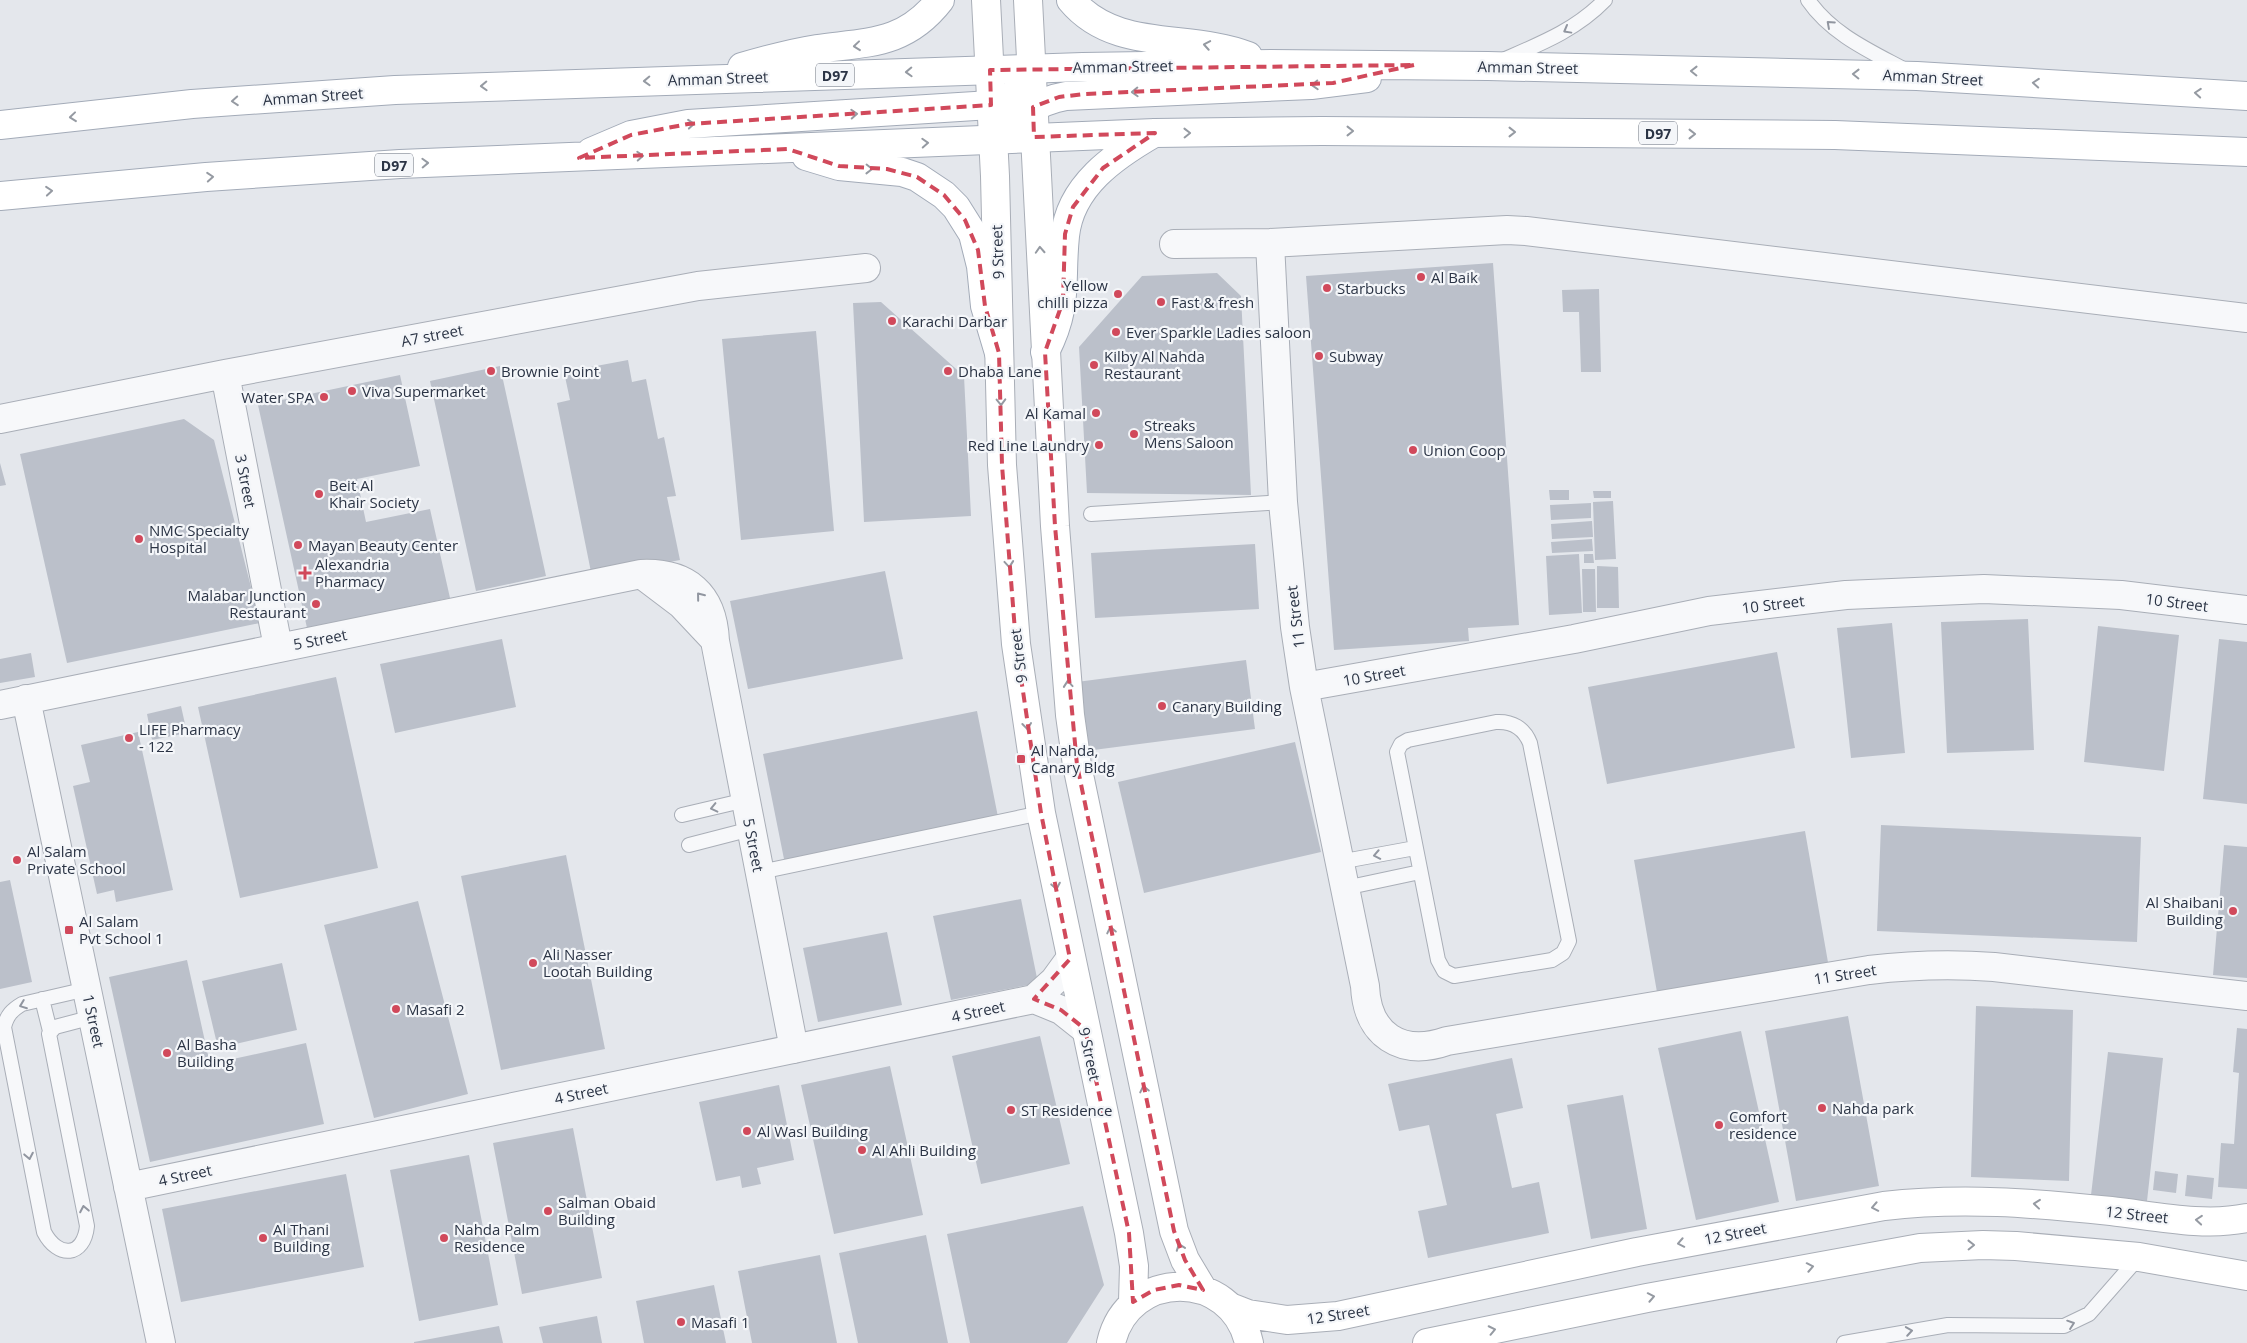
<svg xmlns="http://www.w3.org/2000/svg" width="2247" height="1343" font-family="'Open Sans',sans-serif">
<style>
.building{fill:#bbc0ca}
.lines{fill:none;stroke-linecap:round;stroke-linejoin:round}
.lane-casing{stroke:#a9aeb7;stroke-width:16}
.street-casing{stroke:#a9aeb7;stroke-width:30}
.secondary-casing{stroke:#a9aeb7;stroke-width:30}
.primary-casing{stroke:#a3abb8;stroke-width:30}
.lane{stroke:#f7f8fa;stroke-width:14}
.street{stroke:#f7f8fa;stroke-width:28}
.secondary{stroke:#fff;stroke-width:28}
.primary{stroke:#fff;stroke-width:28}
.oneway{stroke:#9196a0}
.oneway2{stroke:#959aa2}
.marked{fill:none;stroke:#d1495b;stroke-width:4;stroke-dasharray:10 6;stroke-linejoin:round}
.poi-dot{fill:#d1495b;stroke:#f4f6f9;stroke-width:2}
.labels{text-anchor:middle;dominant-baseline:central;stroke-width:4.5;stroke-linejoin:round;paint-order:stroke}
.shield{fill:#f4f6f9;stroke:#676e7b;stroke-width:1}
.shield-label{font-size:14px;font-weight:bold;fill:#2b3445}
.street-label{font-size:15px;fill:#2b3445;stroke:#f4f6f9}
.poi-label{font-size:15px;fill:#2b3445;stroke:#f4f6f9;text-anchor:start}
</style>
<rect width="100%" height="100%" fill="#e4e7ec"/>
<path class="building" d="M 1493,263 L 1519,625 L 1468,628 L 1469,641 L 1334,650 L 1306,276 Z
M 1217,273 L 1241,296 L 1251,495 L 1087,493 L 1079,347 L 1142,276 Z
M 1599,289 L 1601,372 L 1581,372 L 1579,312 L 1563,312 L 1562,290 Z
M 881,302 L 964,376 L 971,516 L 864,522 L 853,303 Z
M 816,331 L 834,531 L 741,540 L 722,339 Z
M 628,360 L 632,382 L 646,379 L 658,439 L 664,437 L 676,496 L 667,497 L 680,560 L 592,577 L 557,403 L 570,400 L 564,372 Z
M 500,366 L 546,576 L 476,591 L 430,381 Z
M 400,375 L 420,466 L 357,479 L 366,522 L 430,509 L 450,598 L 307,628 L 258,405 Z
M 184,419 L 214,440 L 260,623 L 67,663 L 20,454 Z
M 0,463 L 6,485 L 0,486 Z
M 1549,490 L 1569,490 L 1569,500 L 1550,500 Z
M 1593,491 L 1611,491 L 1611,498 L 1594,498 Z
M 1613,501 L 1616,559 L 1595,560 L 1593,502 Z
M 1591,503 L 1591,518 L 1551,520 L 1550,505 Z
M 1592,521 L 1593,537 L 1552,539 L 1551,524 Z
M 1592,539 L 1593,551 L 1552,553 L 1551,542 Z
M 1255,544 L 1259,609 L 1095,618 L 1091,553 Z
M 1579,554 L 1582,613 L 1549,615 L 1546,556 Z
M 1584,554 L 1593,554 L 1594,563 L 1584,563 Z
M 1597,566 L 1618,567 L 1619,608 L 1597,608 Z
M 1582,569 L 1595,569 L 1596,612 L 1583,612 Z
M 885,571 L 903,659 L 748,689 L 730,601 Z
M 2028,619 L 2034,750 L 1947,753 L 1941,622 Z
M 1892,623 L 1905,753 L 1851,758 L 1837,628 Z
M 2098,626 L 2179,635 L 2164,771 L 2084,762 Z
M 502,639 L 516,707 L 395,733 L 380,664 Z
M 2219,639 L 2247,642 L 2247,804 L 2203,799 Z
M 1777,652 L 1795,748 L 1607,784 L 1588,687 Z
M 31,653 L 35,677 L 0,683 L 0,659 Z
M 1246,660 L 1255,729 L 1078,752 L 1069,683 Z
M 336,677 L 378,868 L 240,898 L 198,707 Z
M 181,706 L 187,733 L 152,740 L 147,714 Z
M 977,711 L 999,822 L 785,864 L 763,754 Z
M 138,732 L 173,890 L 116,902 L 114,890 L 97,894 L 73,786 L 90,782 L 81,745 Z
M 1295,742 L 1321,852 L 1144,893 L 1118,782 Z
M 1881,825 L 2141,837 L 2137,942 L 1877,931 Z
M 1805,831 L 1829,968 L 1658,998 L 1634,860 Z
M 2224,845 L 2247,847 L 2247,978 L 2213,975 Z
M 566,855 L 605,1049 L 501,1070 L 461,876 Z
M 10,880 L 32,982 L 0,989 L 0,882 Z
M 1021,899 L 1038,983 L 951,1000 L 933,916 Z
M 418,901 L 468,1094 L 374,1118 L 324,925 Z
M 887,932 L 902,1005 L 818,1022 L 803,948 Z
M 187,960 L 210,1064 L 306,1043 L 324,1124 L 150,1162 L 109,977 Z
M 282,963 L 297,1030 L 218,1048 L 202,981 Z
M 1976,1006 L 2073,1010 L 2069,1181 L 1971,1177 Z
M 1848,1016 L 1879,1186 L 1796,1201 L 1765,1031 Z
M 2237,1028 L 2247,1029 L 2247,1189 L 2218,1187 L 2221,1143 L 2234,1144 L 2239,1073 L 2233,1072 Z
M 1741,1031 L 1779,1202 L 1696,1220 L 1658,1048 Z
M 1040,1036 L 1070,1164 L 981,1184 L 952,1056 Z
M 2108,1052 L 2163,1058 L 2147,1201 L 2091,1195 Z
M 1512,1058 L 1523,1108 L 1496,1114 L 1512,1188 L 1539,1182 L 1549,1233 L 1428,1258 L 1418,1211 L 1447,1205 L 1429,1125 L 1399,1131 L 1388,1084 Z
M 890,1066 L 923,1215 L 834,1234 L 801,1085 Z
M 779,1085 L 794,1160 L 757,1168 L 761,1184 L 742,1188 L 740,1176 L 716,1181 L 699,1102 Z
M 1623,1095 L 1647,1229 L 1591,1239 L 1567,1105 Z
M 573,1128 L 602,1278 L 522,1294 L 493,1143 Z
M 469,1155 L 498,1305 L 419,1321 L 390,1170 Z
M 2155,1171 L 2178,1174 L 2176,1193 L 2153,1190 Z
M 346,1174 L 364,1267 L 181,1302 L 162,1209 Z
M 2187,1175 L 2214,1178 L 2212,1199 L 2185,1196 Z
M 1083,1206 L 1104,1285 L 1067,1343 L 970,1343 L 947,1234 Z
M 926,1235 L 948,1343 L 858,1343 L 839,1253 Z
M 820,1255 L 837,1343 L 752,1343 L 738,1271 Z
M 714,1285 L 726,1343 L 644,1343 L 636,1301 Z
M 597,1316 L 602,1343 L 543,1343 L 539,1327 Z
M 499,1326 L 503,1343 L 414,1343 L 414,1342 Z"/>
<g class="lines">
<g class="lane-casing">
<path id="lane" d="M 1808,0 C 1832,35 1872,52 1907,71
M 1503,60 C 1540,44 1576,30 1605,0
M 1091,514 L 1283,502
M 1496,722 C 1512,721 1524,728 1530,743 L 1569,941 L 1563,953 L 1552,960 L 1454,976 L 1444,971 L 1438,960 L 1397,752 L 1401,744 L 1408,740 Z
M 682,815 L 746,800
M 689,845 L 751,829
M 1339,862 L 1415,848
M 760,872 L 1041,813
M 1345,888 L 1420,872
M 87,989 L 22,1004 C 12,1010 7,1015 4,1027 L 44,1232 C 58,1259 84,1257 87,1226 L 49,1034 L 55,1027 L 93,1017
M 42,999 L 50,1031
M 1844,1343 L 1948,1325 L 2064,1326 L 2089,1314 L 2139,1257"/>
</g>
<g class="street-casing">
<path id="street" d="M 1270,243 L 1283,502 L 1295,627 L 1304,687 L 1365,986 C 1367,1035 1401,1057 1447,1041 L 1869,970 C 1912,965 1952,964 1994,967 L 2247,996
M 1174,244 L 1270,243 L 1507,230 L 1526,231 L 2247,318
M 225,374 L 278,647
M 0,419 L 225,374 L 698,286 L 866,268
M 644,576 L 681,604 L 712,637
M 1304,687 L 1574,639 L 1709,611 L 1846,595 L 1984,589 L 2121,595 L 2247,610
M 26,699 L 161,1343
M 0,705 L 641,574 C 687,572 713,594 715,641 L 794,1049
M 1034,999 L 1061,1010 L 1085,1029
M 128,1187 L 1034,999 L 1054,981 L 1070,959"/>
</g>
<g class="secondary-casing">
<path id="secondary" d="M 986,0 L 995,176 L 1002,465 L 1016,644 L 1041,813 L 1129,1233 L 1134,1266 L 1133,1302
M 1028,0 L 1055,526 L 1070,715 L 1077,765 L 1174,1231 L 1185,1260 L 1203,1290
M 1230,1307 L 1248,1314 L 1287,1320 L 1338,1316 L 1637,1252 L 1884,1206 C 1961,1197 2034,1203 2111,1211 C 2155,1216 2204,1227 2247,1218
M 1111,1343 C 1128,1268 1232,1268 1249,1343
M 1427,1343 L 1647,1298 L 1920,1248 L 1983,1245 L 2016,1246 L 2139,1257 L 2247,1276"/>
</g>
<g class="primary-casing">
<path id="primary" d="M 1071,0 C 1115,53 1190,33 1248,56
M 742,67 C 766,60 791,53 817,49 C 868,42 905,45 940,0
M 0,125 L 192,104 L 395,90 L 1083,67 L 1271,64 L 1488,66 L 1917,76 L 2247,96
M 993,140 C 1014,119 1036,101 1066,96 L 1311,85 L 1367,78
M 591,152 L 631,135 L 688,124 L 991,105 C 1013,99 1024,89 1031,68
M 806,156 L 839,166 L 902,172 L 917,177 L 944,195 L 956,207 L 973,234 L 981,266 L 985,306 L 999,353
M 0,196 L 206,177 L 400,164 L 1155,133 L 1322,131 L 1835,135 L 2247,152
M 1045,352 C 1069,305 1060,283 1065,236 C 1070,186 1114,156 1154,133"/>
</g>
<use href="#lane" class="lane"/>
<use href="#street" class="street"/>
<use href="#secondary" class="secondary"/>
<use href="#primary" class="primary"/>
</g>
<defs><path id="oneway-chevron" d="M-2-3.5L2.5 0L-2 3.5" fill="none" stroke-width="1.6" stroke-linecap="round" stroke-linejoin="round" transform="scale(1.25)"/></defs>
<g class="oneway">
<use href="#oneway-chevron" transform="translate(1830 24) rotate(-138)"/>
<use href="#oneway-chevron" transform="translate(1567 30) rotate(151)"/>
<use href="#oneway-chevron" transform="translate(700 596) rotate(-129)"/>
<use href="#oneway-chevron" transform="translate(714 808) rotate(167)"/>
<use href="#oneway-chevron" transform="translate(1377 855) rotate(169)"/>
<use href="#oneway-chevron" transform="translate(23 1005) rotate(159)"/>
<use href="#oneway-chevron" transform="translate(29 1156) rotate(79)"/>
<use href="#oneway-chevron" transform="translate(84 1209) rotate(-101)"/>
<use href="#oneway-chevron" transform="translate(2071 1324) rotate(-19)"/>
<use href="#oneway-chevron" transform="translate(1909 1331) rotate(-9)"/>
</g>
<g class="oneway2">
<use href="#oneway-chevron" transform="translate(1207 45) rotate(-170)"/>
<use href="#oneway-chevron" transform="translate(857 46) rotate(174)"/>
<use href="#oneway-chevron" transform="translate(1694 71) rotate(-179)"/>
<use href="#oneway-chevron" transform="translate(909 72) rotate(178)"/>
<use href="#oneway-chevron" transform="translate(1856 74) rotate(-179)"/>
<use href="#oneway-chevron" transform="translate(647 81) rotate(178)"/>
<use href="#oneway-chevron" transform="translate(2036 83) rotate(-176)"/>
<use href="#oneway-chevron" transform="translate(1315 85) rotate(177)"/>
<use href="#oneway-chevron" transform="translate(484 86) rotate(178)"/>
<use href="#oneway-chevron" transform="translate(1135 92) rotate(178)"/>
<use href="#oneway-chevron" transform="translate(2198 93) rotate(-176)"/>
<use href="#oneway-chevron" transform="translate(235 101) rotate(176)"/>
<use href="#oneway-chevron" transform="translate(854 114) rotate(-3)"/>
<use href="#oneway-chevron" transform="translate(73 117) rotate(174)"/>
<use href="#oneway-chevron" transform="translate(691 124) rotate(-5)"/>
<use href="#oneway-chevron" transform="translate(1350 131)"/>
<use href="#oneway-chevron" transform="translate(1512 132)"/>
<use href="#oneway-chevron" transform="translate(1187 133) rotate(-1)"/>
<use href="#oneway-chevron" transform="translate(1692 134)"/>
<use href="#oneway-chevron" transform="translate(925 143) rotate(-3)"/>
<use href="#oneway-chevron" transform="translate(640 156) rotate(-3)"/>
<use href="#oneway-chevron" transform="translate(425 163) rotate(-2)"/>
<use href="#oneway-chevron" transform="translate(869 169) rotate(1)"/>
<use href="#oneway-chevron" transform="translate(210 177) rotate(-4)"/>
<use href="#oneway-chevron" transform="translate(49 191) rotate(-5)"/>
<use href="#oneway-chevron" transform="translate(1040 250) rotate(-93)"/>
<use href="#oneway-chevron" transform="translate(1001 402) rotate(89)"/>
<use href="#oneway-chevron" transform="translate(1009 564) rotate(85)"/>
<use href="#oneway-chevron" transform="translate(1068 684) rotate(-95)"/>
<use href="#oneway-chevron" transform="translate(1027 726) rotate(83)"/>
<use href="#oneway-chevron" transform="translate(1056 886) rotate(79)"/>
<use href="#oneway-chevron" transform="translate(1111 930) rotate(-102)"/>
<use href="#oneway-chevron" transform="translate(1144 1089) rotate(-102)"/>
<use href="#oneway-chevron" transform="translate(2037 1204) rotate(-174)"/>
<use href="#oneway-chevron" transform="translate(1875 1207) rotate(169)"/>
<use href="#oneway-chevron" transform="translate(2199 1220) rotate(-175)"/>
<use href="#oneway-chevron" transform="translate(1681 1243) rotate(169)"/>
<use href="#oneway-chevron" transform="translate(1971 1245) rotate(-1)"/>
<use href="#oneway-chevron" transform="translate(1180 1247) rotate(-110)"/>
<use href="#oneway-chevron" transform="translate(1810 1267) rotate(-11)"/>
<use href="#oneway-chevron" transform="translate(1651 1297) rotate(-11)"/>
<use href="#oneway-chevron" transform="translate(1492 1330) rotate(-12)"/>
</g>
<path class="marked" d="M 1414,65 L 1333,83 L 1084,94 L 1059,97 L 1033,107 L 1034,137 L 1155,133 L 1103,168 L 1073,207 L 1065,234 L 1063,301 L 1045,352 L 1055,526 L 1077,765 L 1174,1231 L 1185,1260 L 1203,1290 L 1179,1285 L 1154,1290 L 1133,1302 L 1129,1233 L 1085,1029 L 1061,1010 L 1034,999 L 1070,959 L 1041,813 L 1016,644 L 1002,465 L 999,353 L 985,306 L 978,250 L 965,220 L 944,195 L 917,177 L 887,169 L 839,166 L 788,149 L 579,158 L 631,135 L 688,124 L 991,105 L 990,70 Z"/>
<g class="poi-dot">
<circle cx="1421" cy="277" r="5"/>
<circle cx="1327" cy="288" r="5"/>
<circle cx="1118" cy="294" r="5"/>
<circle cx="1161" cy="302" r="5"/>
<circle cx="892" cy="321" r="5"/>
<circle cx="1116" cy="332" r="5"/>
<circle cx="1319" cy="356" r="5"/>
<circle cx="1094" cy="365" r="5"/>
<circle cx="491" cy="371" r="5"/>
<circle cx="948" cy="371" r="5"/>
<circle cx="352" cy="391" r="5"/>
<circle cx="324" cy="397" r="5"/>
<circle cx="1096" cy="413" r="5"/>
<circle cx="1134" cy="434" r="5"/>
<circle cx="1099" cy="445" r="5"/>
<circle cx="1413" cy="450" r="5"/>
<circle cx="319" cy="494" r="5"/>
<circle cx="139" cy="539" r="5"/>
<circle cx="298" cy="545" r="5"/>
<path d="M302.5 565.5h5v5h5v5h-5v5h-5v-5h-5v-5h5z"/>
<circle cx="316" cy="604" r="5"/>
<circle cx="1162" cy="706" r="5"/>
<circle cx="129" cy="738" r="5"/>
<rect x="1016" y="754" width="10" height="10" rx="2.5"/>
<circle cx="17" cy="860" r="5"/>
<circle cx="2233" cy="911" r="5"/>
<rect x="64" y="925" width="10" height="10" rx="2.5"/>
<circle cx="533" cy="963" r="5"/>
<circle cx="396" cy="1009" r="5"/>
<circle cx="167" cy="1053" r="5"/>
<circle cx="1822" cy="1108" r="5"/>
<circle cx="1011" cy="1110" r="5"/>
<circle cx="1719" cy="1125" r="5"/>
<circle cx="747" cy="1131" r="5"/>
<circle cx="862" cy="1150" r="5"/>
<circle cx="548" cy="1211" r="5"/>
<circle cx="263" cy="1238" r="5"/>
<circle cx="444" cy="1238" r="5"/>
<circle cx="681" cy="1322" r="5"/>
</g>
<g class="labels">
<g class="shield">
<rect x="816" y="63.5" width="38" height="23" rx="4"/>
<rect x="1639" y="121.5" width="38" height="23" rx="4"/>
<rect x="375" y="153.5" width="38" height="23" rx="4"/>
</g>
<g class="shield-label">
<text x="835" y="75">D97</text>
<text x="1658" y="133">D97</text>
<text x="394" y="165">D97</text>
</g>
<g class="street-label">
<text transform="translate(1123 66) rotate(-1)">Amman Street</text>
<text transform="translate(1528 67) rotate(1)">Amman Street</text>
<text transform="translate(1933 77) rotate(3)">Amman Street</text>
<text transform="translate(718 78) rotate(-2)">Amman Street</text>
<text transform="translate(313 96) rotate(-4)">Amman Street</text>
<text transform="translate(997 252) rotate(-92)">9 Street</text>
<text transform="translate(432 335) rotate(-11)">A7 street</text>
<text transform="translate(246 481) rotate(79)">3 Street</text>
<text transform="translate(2177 602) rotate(7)">10 Street</text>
<text transform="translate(1773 604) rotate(-7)">10 Street</text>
<text transform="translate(1295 617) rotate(-97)">11 Street</text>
<text transform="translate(320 639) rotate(-11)">5 Street</text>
<text transform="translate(1018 656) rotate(-97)">9 Street</text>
<text transform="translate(1374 675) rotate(-10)">10 Street</text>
<text transform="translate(754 845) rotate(79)">5 Street</text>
<text transform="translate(1845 974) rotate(-9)">11 Street</text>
<text transform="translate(978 1011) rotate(-12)">4 Street</text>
<text transform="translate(94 1021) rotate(78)">1 Street</text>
<text transform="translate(1090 1054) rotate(78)">9 Street</text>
<text transform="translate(581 1093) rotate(-12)">4 Street</text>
<text transform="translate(185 1175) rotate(-12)">4 Street</text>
<text transform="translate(2137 1214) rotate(6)">12 Street</text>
<text transform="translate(1735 1233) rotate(-11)">12 Street</text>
<text transform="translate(1338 1314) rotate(-9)">12 Street</text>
</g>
<g class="poi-label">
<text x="1431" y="277">Al Baik</text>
<text x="1108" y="285" text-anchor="end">Yellow<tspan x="1108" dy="17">chilli pizza</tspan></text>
<text x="1337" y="288">Starbucks</text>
<text x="1171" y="302">Fast &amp; fresh</text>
<text x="902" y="321">Karachi Darbar</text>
<text x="1126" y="332">Ever Sparkle Ladies saloon</text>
<text x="1104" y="356">Kilby Al Nahda<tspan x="1104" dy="17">Restaurant</tspan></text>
<text x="1329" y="356">Subway</text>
<text x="501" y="371">Brownie Point</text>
<text x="958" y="371">Dhaba Lane</text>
<text x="362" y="391">Viva Supermarket</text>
<text x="314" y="397" text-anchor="end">Water SPA</text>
<text x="1086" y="413" text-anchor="end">Al Kamal</text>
<text x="1144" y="425">Streaks<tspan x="1144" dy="17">Mens Saloon</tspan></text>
<text x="1089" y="445" text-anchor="end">Red Line Laundry</text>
<text x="1423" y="450">Union Coop</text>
<text x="329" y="485">Beit Al<tspan x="329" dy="17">Khair Society</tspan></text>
<text x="149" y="530">NMC Specialty<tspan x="149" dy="17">Hospital</tspan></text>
<text x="308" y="545">Mayan Beauty Center</text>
<text x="315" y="564">Alexandria<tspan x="315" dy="17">Pharmacy</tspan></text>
<text x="306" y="595" text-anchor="end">Malabar Junction<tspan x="306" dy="17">Restaurant</tspan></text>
<text x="1172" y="706">Canary Building</text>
<text x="139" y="729">LIFE Pharmacy<tspan x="139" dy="17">- 122</tspan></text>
<text x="1031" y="750">Al Nahda,<tspan x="1031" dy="17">Canary Bldg</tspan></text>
<text x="27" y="851">Al Salam<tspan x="27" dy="17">Private School</tspan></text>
<text x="2223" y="902" text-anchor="end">Al Shaibani<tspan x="2223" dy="17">Building</tspan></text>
<text x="79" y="921">Al Salam<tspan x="79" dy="17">Pvt School 1</tspan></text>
<text x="543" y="954">Ali Nasser<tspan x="543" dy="17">Lootah Building</tspan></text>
<text x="406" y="1009">Masafi 2</text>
<text x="177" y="1044">Al Basha<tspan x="177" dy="17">Building</tspan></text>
<text x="1832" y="1108">Nahda park</text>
<text x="1021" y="1110">ST Residence</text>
<text x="1729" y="1116">Comfort<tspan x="1729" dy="17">residence</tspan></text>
<text x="757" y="1131">Al Wasl Building</text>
<text x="872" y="1150">Al Ahli Building</text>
<text x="558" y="1202">Salman Obaid<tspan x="558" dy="17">Building</tspan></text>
<text x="273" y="1229">Al Thani<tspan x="273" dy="17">Building</tspan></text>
<text x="454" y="1229">Nahda Palm<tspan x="454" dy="17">Residence</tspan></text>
<text x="691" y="1322">Masafi 1</text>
</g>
</g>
</svg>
